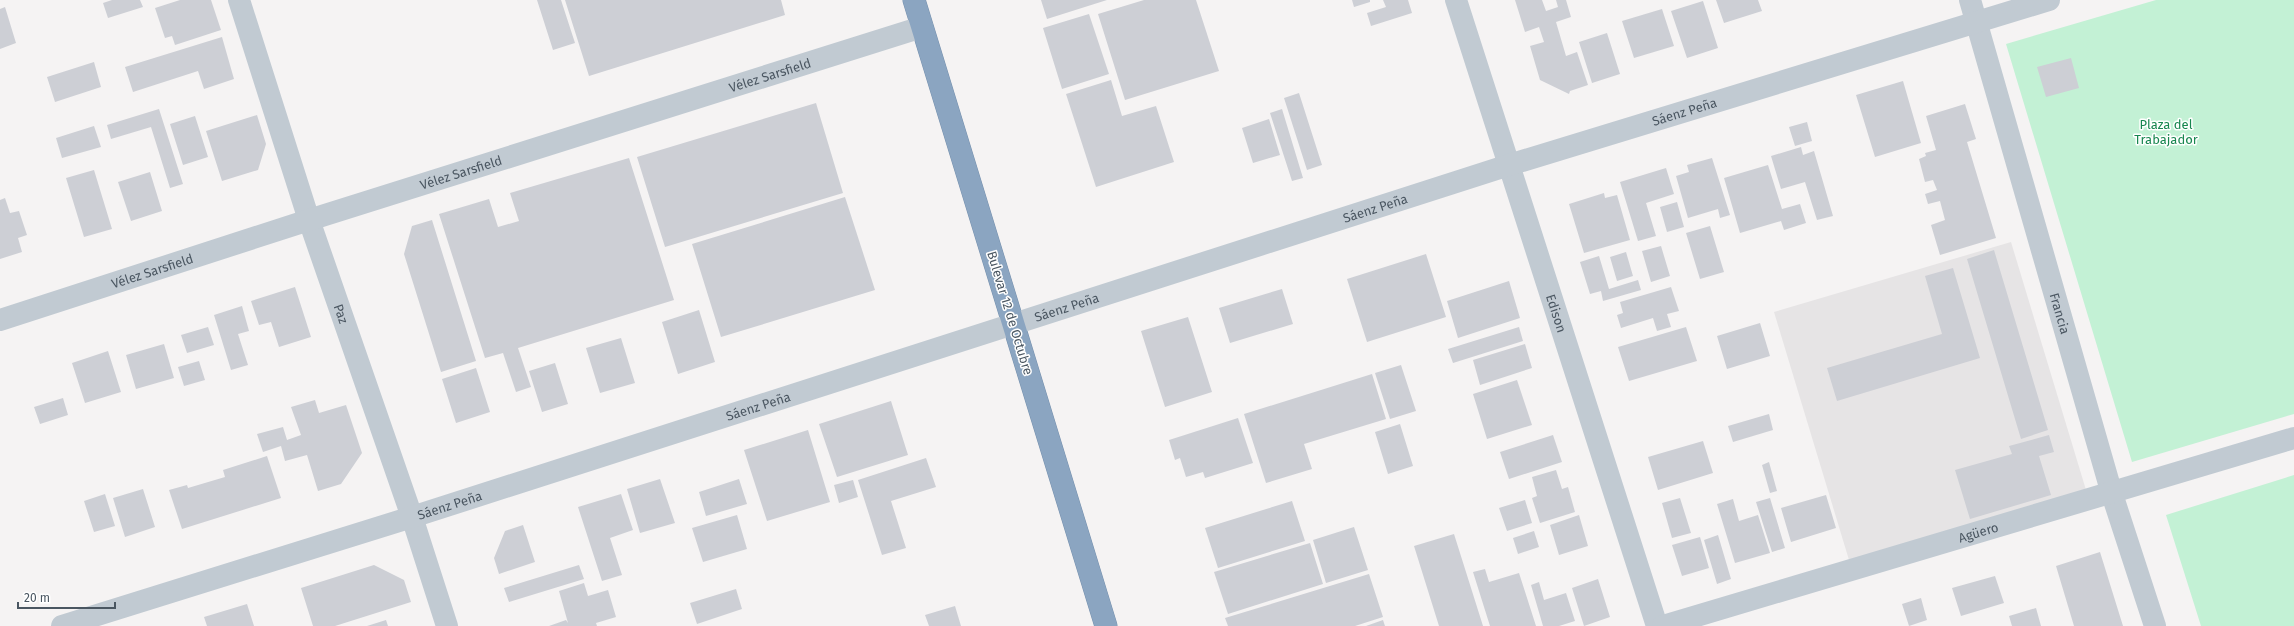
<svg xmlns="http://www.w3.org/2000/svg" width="2294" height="626" font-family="'Fira Sans',sans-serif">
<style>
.education{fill:#e6e4e5}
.green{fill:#c3f1d5}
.building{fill:#cdcfd5}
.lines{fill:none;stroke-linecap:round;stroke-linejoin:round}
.highway-casing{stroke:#7690ad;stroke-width:23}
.minor{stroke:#c1cad2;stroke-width:22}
.highway{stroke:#8ba5c1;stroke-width:22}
.labels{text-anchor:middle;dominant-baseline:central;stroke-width:3;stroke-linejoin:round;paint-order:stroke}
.street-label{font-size:13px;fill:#4a5661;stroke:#fff}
.park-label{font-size:13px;fill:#17864f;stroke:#fff}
</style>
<rect width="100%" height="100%" fill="#f5f3f3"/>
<path class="education" d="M 2011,242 L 2086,490 L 1849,560 L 1774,312 Z"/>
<path class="green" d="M 2156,0 L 2294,0 L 2294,414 L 2132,462 L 2006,44 Z
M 2294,475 L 2294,626 L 2201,626 L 2166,515 Z"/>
<path class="building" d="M 112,0 L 140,0 L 143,7 L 108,18 L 103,3 Z
M 180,0 L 211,0 L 221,30 L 175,45 L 172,36 L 165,38 L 155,8 Z
M 537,0 L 561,0 L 575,43 L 553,50 Z
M 565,0 L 781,0 L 785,15 L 589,76 Z
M 1041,0 L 1107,0 L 1047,19 Z
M 1144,0 L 1196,0 L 1219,71 L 1125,100 L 1098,14 Z
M 1352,0 L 1370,0 L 1370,2 L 1354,7 Z
M 1383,0 L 1408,0 L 1412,13 L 1371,26 L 1367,13 L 1386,7 Z
M 1515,0 L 1542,0 L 1546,11 L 1558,7 L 1556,0 L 1566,0 L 1571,17 L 1556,22 L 1566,56 L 1577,52 L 1588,85 L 1570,91 L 1569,94 L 1540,80 L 1530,46 L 1544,42 L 1539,27 L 1525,32 Z
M 1716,0 L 1758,0 L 1762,11 L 1724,23 Z
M 1703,1 L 1718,48 L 1687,58 L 1671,11 Z
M 5,7 L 16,43 L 0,49 L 0,9 Z
M 1662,9 L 1674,46 L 1634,58 L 1622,21 Z
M 1089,14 L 1109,74 L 1062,89 L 1043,28 Z
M 1607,33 L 1620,74 L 1592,83 L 1579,42 Z
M 222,37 L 234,79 L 204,89 L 198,71 L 133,92 L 125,67 Z
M 2071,58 L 2079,88 L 2046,97 L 2037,67 Z
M 94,62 L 101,87 L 55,102 L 47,77 Z
M 1111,80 L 1122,116 L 1156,106 L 1174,162 L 1096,187 L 1066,94 Z
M 1903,81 L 1921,143 L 1875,157 L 1856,95 Z
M 1299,93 L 1322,165 L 1307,170 L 1284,98 Z
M 816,103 L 843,193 L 665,247 L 637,157 Z
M 1965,104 L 1976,139 L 1967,142 L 1996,238 L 1940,255 L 1931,225 L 1945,220 L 1940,201 L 1928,204 L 1925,194 L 1937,190 L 1933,180 L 1925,182 L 1919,159 L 1926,156 L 1925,153 L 1936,150 L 1926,116 Z
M 159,109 L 183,184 L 170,188 L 151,127 L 111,139 L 107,125 Z
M 1282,109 L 1303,178 L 1292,181 L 1270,113 Z
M 257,115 L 266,144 L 258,170 L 222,181 L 206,131 Z
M 195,116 L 208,157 L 183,165 L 170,124 Z
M 1269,119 L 1280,155 L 1253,163 L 1242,128 Z
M 1807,122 L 1812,141 L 1795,146 L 1789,127 Z
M 94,126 L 101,147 L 62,158 L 56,138 Z
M 1801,147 L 1803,155 L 1814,151 L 1833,216 L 1817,220 L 1805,182 L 1781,189 L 1771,156 Z
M 629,158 L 674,300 L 518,348 L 531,387 L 516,392 L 503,353 L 485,358 L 439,214 L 489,199 L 498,227 L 519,221 L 510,193 Z
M 1712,158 L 1730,215 L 1720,218 L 1718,209 L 1688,218 L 1676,176 L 1689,172 L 1687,165 Z
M 1768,165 L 1782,209 L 1800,204 L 1806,223 L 1784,230 L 1781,221 L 1740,233 L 1724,178 Z
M 1666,168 L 1674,194 L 1646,203 L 1656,236 L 1638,241 L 1620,182 Z
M 94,170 L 112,229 L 84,237 L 66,178 Z
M 150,172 L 162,211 L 131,221 L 118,182 Z
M 1604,193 L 1605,198 L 1617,195 L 1630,240 L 1584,253 L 1569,204 Z
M 845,197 L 875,290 L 721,337 L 692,244 Z
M 5,198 L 10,213 L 19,211 L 27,235 L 18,238 L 22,252 L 0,259 L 0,200 Z
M 1677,202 L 1684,227 L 1667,232 L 1660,207 Z
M 432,220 L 476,361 L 441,372 L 404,254 L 412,226 Z
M 1710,226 L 1724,272 L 1700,279 L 1686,233 Z
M 1661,246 L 1670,276 L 1651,282 L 1642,251 Z
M 1994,250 L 2048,430 L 2021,439 L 1967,259 Z
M 1626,252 L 1633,276 L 1617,281 L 1610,257 Z
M 1426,254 L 1446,317 L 1367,342 L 1347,279 Z
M 1599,256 L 1609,289 L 1638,280 L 1641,290 L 1603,301 L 1601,291 L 1590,294 L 1580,262 Z
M 1953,268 L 1980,358 L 1837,401 L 1827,368 L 1942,334 L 1925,276 Z
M 1509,281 L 1520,318 L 1458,338 L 1447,301 Z
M 295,287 L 311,337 L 279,347 L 271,322 L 259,325 L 251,301 Z
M 1671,287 L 1679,311 L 1667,314 L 1671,327 L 1657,331 L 1653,318 L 1621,328 L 1617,315 L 1623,313 L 1620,302 Z
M 1282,289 L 1293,324 L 1230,343 L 1219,308 Z
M 242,306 L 249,331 L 238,334 L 248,365 L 231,370 L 214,315 Z
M 699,310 L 715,362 L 678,374 L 662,322 Z
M 1188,317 L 1212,392 L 1165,407 L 1141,331 Z
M 1760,323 L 1770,356 L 1727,369 L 1717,336 Z
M 208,327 L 214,345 L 187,353 L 181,335 Z
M 1519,327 L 1523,341 L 1453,363 L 1448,349 Z
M 1686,327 L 1697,361 L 1629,381 L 1618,347 Z
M 621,338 L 635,383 L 600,393 L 586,348 Z
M 164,344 L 174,378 L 136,389 L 126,355 Z
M 1525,344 L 1532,368 L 1480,385 L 1473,360 Z
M 108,351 L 121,392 L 85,403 L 72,363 Z
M 199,361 L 205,380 L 184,386 L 178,367 Z
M 555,363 L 568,404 L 542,412 L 529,371 Z
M 1401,365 L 1416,411 L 1390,419 L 1375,373 Z
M 476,368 L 490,412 L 456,423 L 442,379 Z
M 1372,374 L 1386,419 L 1304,444 L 1312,469 L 1266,483 L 1244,414 Z
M 1517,380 L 1532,425 L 1487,439 L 1473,394 Z
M 63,398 L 68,415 L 40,424 L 34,407 Z
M 315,400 L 319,413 L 346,405 L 362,453 L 341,484 L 318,491 L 307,455 L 285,461 L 281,446 L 263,452 L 257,434 L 283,427 L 287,440 L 301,435 L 291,407 Z
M 891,401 L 908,455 L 837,477 L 819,424 Z
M 1769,414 L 1773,430 L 1733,442 L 1728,426 Z
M 1238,418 L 1253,463 L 1205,478 L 1203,472 L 1186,477 L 1180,458 L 1175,460 L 1169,440 Z
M 1400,424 L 1413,466 L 1388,474 L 1375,432 Z
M 808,430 L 830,502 L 767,521 L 744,450 Z
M 1553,435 L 1562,462 L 1509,479 L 1500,452 Z
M 2049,435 L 2054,452 L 2039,456 L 2051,495 L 1970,519 L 1955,470 L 2012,454 L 2009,446 Z
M 1703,441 L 1713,473 L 1658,490 L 1648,457 Z
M 267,456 L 281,498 L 182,529 L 169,490 L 187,485 L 188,488 L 225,477 L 223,470 Z
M 926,458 L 936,487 L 891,501 L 906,548 L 882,555 L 858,480 Z
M 1769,462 L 1777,491 L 1770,493 L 1762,465 Z
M 1556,470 L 1562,489 L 1568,487 L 1575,512 L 1540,523 L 1532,498 L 1537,496 L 1532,477 Z
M 660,479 L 675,523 L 640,533 L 627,489 Z
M 739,479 L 747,504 L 706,516 L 699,492 Z
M 853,480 L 858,497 L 839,503 L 834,485 Z
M 143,489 L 155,527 L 125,537 L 113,498 Z
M 105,494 L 115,526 L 94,532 L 84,501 Z
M 621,494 L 633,530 L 610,538 L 622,575 L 602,581 L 578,507 Z
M 1826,495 L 1836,528 L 1791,542 L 1781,508 Z
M 1680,498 L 1691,533 L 1672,538 L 1662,503 Z
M 1770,498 L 1785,548 L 1772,552 L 1756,502 Z
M 1733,499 L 1739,521 L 1758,515 L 1770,553 L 1735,563 L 1717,504 Z
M 1525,500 L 1532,523 L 1507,531 L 1499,508 Z
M 1292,501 L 1305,541 L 1218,568 L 1205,528 Z
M 737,515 L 747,549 L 703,562 L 692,528 Z
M 1579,515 L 1588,546 L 1559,555 L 1550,525 Z
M 523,525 L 535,562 L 499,574 L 494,558 L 505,531 Z
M 1354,527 L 1368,570 L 1326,583 L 1313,540 Z
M 1534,531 L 1539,547 L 1518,554 L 1513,538 Z
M 1454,534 L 1483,626 L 1439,626 L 1414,546 Z
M 1718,535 L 1731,579 L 1717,584 L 1704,540 Z
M 1700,537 L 1709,568 L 1682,576 L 1672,545 Z
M 1310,543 L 1323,584 L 1228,614 L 1214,572 Z
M 2100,552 L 2123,626 L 2074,626 L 2056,566 Z
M 374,565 L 404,580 L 411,602 L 335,626 L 313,626 L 301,588 Z
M 579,565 L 584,579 L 509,602 L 504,588 Z
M 1485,569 L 1489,582 L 1519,573 L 1536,626 L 1490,626 L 1473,572 Z
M 1369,574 L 1383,617 L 1355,626 L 1228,626 L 1225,618 Z
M 1995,576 L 2004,603 L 1961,616 L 1952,588 Z
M 1598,579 L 1610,617 L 1584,626 L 1572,588 Z
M 1539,582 L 1544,600 L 1566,593 L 1575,621 L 1559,626 L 1543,626 L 1531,585 Z
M 584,583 L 588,596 L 608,590 L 616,617 L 596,623 L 597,626 L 549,626 L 566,620 L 568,623 L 559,591 Z
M 736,589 L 742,609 L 697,624 L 690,603 Z
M 1921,598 L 1927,620 L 1909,626 L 1902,604 Z
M 247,604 L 254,626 L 207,626 L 204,617 Z
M 955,606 L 961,626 L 929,626 L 925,615 Z
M 2036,608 L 2041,626 L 2012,626 L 2009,616 Z
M 386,620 L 388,626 L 367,626 Z
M 1383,620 L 1385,626 L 1366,626 Z"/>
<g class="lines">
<g class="highway-casing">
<path id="highway" d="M 914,0 L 1106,626"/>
</g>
<g class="minor">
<path id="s1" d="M 239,0 L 309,220 L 412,517 L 447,626"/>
<path id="s2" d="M 1456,0 L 1657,626"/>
<path id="s3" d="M 1970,0 L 2112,494 L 2155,626"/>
<path id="s4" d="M 0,320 L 309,220 L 922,27"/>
<path id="s5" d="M 62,626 L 412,517 L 1509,165 L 2049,0"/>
<path id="s6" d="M 1663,626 L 2294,438"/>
</g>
<use href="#highway" class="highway"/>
</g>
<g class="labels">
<g class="street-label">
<text stroke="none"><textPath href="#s4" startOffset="808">Vélez Sarsfield</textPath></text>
<text stroke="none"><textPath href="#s5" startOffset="1702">Sáenz Peña</textPath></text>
<text stroke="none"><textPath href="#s4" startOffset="484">Vélez Sarsfield</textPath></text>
<text stroke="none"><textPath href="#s5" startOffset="1378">Sáenz Peña</textPath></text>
<text stroke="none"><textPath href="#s4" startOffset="160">Vélez Sarsfield</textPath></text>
<text stroke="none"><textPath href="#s5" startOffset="1054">Sáenz Peña</textPath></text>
<text transform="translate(1010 313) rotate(73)">Bulevar 12 de Octubre</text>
<text stroke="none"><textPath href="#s2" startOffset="329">Edison</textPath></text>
<text stroke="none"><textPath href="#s1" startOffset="330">Paz</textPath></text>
<text stroke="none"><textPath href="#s3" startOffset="326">Francia</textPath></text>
<text stroke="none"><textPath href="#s5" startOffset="730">Sáenz Peña</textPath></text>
<text stroke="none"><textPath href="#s5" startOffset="406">Sáenz Peña</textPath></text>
<text stroke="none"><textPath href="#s6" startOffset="329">Agüero</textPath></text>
</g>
<g class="park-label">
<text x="2166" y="124">Plaza del<tspan x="2166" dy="15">Trabajador</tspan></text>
</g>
</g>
<path d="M18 602v6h97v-6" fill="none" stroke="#4a5661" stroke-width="2"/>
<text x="24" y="602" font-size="12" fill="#4a5661" stroke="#ffffff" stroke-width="3" paint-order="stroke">20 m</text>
</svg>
